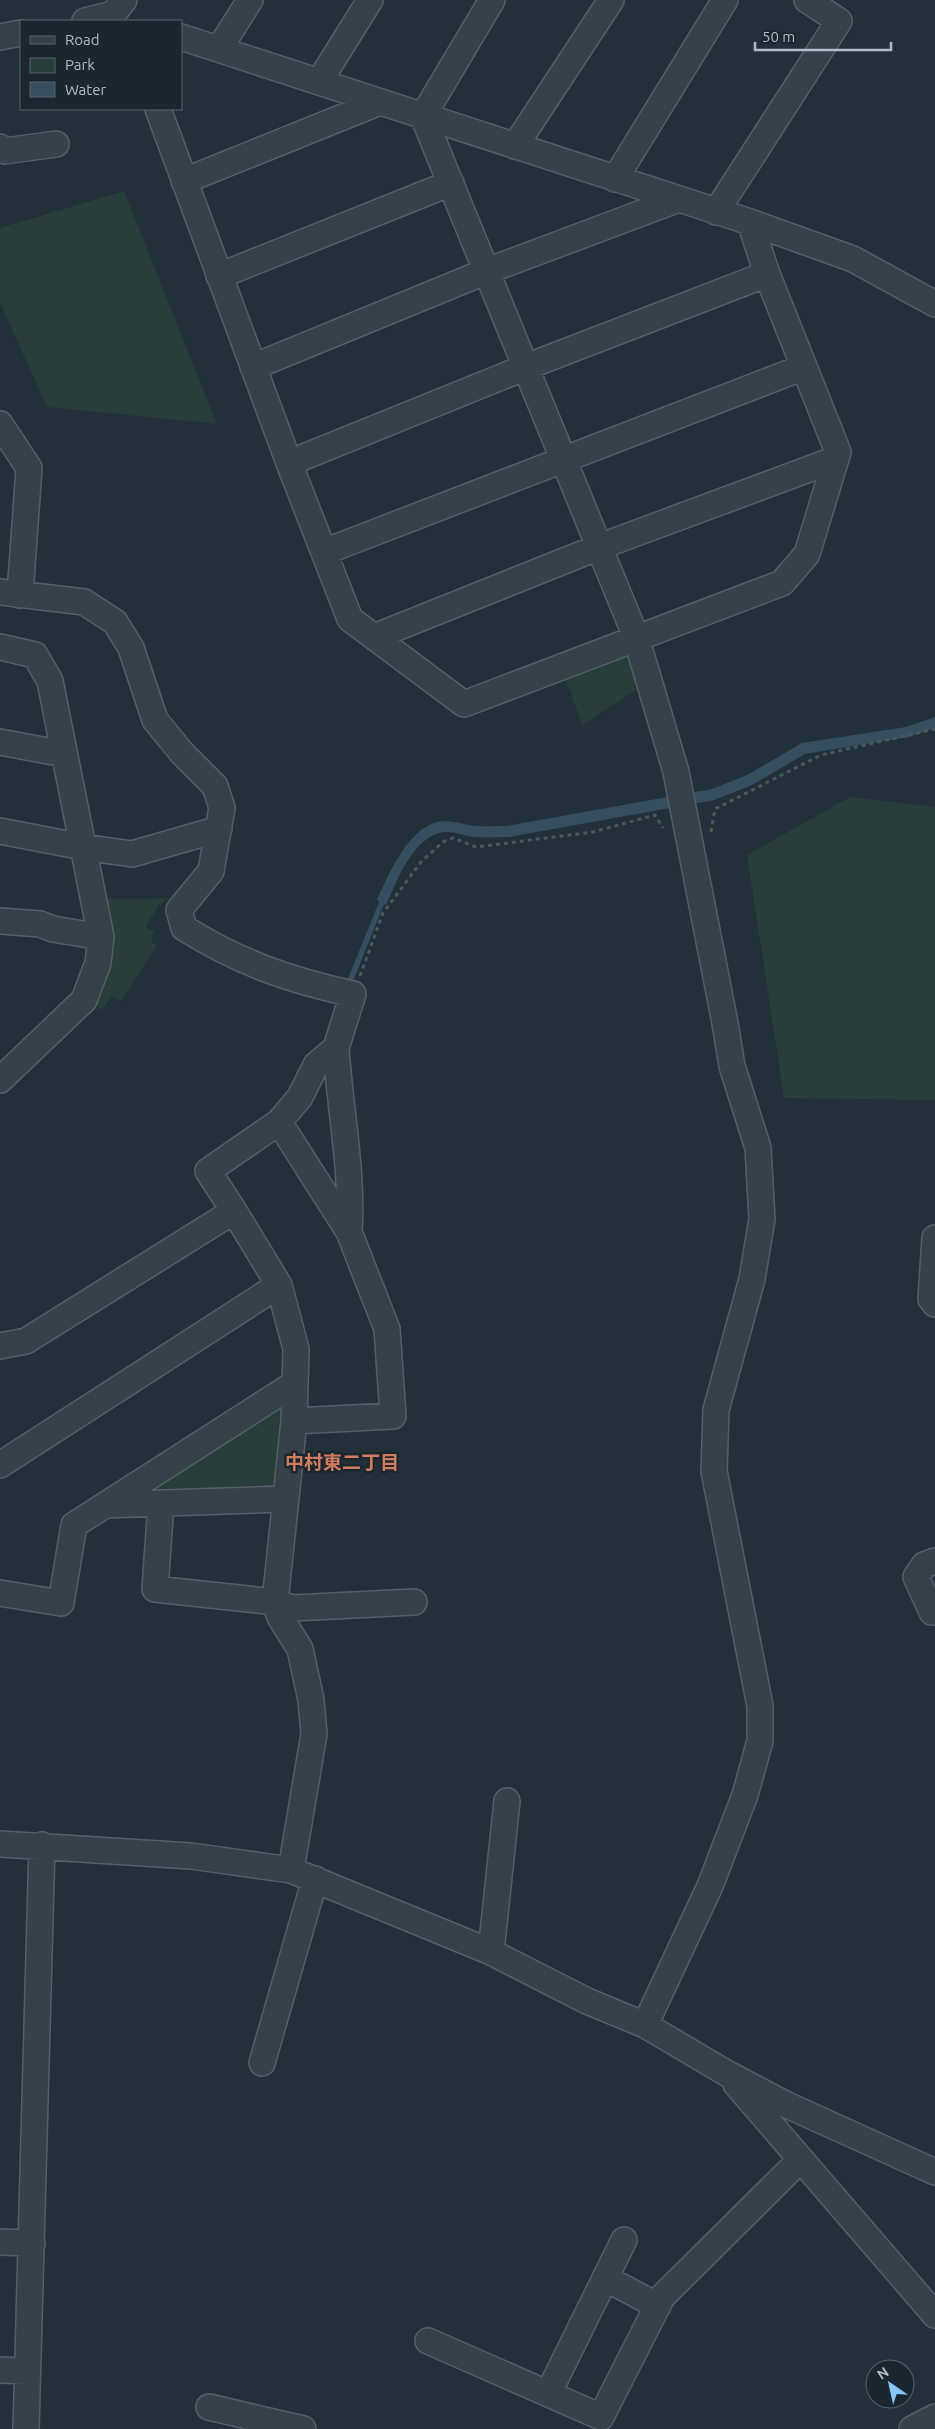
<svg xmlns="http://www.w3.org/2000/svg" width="935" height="2429" font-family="Ubuntu,'Noto Sans JP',sans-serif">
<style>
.green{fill:#273e3b}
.water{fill:#364f60}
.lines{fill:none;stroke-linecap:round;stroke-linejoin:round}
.stream{stroke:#364f60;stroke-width:5.5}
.minor-casing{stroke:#546067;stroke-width:28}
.path{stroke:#465b59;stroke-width:3;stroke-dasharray:4 4;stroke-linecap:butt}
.minor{stroke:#36424a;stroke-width:25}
.labels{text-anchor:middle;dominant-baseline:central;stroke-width:5;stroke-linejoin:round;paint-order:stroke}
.neighbourhood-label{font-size:19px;font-weight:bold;fill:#d17c61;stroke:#1b272e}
</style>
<rect width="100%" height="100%" fill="#223039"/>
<path class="green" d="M 124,191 L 217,424 L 47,407 L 0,303 L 0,228 Z
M 632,644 L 639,674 L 636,690 L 582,725 L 564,674 Z
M 850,797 L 935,807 L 935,1100 L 784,1098 L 747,855 Z
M 171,898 L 160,904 L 145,927 L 154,931 L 151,942 L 157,945 L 121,1001 L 112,997 L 102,1010 L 90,1002 L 99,899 Z
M 290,1390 L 282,1495 L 115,1502 Z"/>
<path class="water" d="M 935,717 L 935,728 L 909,737 L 805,754 L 752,785 L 714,800 L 509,837 C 499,837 488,838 478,837 C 467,837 454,831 444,832 C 412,837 398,880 386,905 L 377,900 C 389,874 410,822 445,821 C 455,821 466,825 476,826 C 486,827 497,826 507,826 L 712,789 L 747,775 L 802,743 L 906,727 Z"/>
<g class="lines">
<path class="stream" d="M 348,986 L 384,897"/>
<g class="minor-casing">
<path id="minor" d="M 492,0 L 423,116 L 636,637 L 676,772 L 725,1023 L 732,1066 L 758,1148 L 762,1219 L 752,1279 L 716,1410 L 714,1471 L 760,1706 L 760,1741 L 745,1795 L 710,1886 L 645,2025
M 85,21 L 113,14 L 124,0
M 0,37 L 21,33
M 181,37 L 750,222 L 853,259 L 935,304
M 219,49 L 250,0
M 319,82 L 370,0
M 158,109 L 289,463 L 350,619 L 464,704 L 782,583 L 807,554 L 838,452 L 767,274 L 750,222
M 515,146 L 611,0
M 0,147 L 5,151 L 56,144
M 615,179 L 725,0
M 184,181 L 380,102
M 716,212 L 839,21 L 807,0
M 219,276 L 451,183
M 253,367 L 487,271 L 679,199
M 0,424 L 29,468 L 20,595
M 289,463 L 526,367 L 767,274
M 324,552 L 804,367
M 0,592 L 84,602 L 115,622 L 131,648 L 155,720 L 182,753 L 215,786 L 222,808 L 211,871 L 179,910 L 184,928 C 240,963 289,980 353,994 L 336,1048 L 316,1065 L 300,1097 L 279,1122 L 208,1171 L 234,1211
M 374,637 L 599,547 L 836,459
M 0,647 L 35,655 L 50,681 L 101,937 L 98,963 L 84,1000 L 0,1080
M 0,742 L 64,754
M 0,831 L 83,847 L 132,854 L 219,829
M 0,921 L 40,924 L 53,929 L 101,937
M 336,1048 C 340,1110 353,1170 349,1232
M 279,1122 L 349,1232 L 387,1329 L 393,1416 L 294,1421
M 935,1238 L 931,1299 L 935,1304
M 0,1346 L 26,1341 L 234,1211 L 279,1285 L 296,1349 L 294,1421 L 275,1602 L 280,1617 L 300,1649 L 311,1700 L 314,1734 L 291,1870
M 0,1465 L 279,1285
M 161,1503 L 155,1589 L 275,1602 L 293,1608 L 414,1602
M 105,1505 L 285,1499
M 935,1561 L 924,1565 L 916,1577 L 932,1612 L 935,1612
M 0,1593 L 61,1603 L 74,1525 L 294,1384
M 0,1844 L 191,1856 L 291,1870 L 491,1952 L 587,2001 L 645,2025 L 728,2074 L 787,2105 L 935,2172
M 491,1952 L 507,1801
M 262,2063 L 315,1879
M 736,2084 L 935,2315
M 0,2242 L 32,2243
M 605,2278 L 658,2306
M 428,2341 L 601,2417 L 662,2297 L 800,2160
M 0,2370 L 27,2371
M 548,2394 L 624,2240
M 209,2407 L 303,2429
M 26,2429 L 42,1845
M 912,2429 L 935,2417"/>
</g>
<path class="path" d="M 711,832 L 715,809 L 821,755 L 935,729
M 360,976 L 383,913 L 421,862 L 443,842 L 453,838 L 476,847 L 593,832 L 655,815 L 663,828"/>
<use href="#minor" class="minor"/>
</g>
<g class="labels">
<g class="neighbourhood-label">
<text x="342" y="1462">中村東二丁目</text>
</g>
</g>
<rect x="20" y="20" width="162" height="90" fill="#1b272e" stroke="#57636b"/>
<rect x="30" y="36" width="25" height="8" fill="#36424a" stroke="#57636b"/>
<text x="65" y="45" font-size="15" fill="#b1bdc6">Road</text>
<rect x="30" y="58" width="25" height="15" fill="#273e3b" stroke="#57636b"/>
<text x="65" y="70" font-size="15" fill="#b1bdc6">Park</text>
<rect x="30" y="82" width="25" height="15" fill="#364f60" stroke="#57636b"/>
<text x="65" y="95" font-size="15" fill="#b1bdc6">Water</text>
<g transform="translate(890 2384) rotate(326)"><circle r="24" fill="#1b272e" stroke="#57636b"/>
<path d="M0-4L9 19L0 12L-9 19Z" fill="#87c6f5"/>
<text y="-8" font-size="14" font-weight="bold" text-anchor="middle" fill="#b1bdc6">N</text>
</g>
<path d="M755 42v8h136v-8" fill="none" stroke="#b1bdc6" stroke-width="2.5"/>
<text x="762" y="42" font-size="15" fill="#b1bdc6" stroke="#1b272e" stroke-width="4" paint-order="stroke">50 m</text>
</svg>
